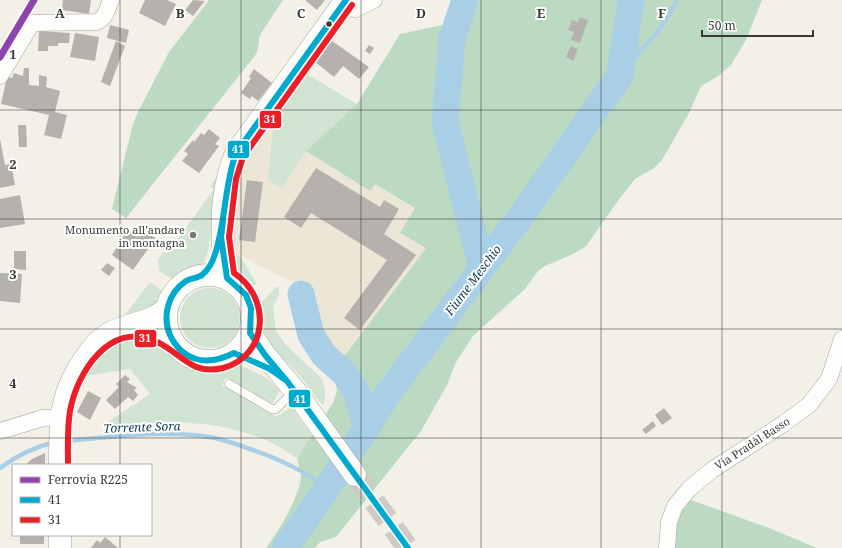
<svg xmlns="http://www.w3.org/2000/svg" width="842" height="548" font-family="'Noto Serif',serif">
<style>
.built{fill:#ece6d7}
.green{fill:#d0e4d1}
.forest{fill:#bcdac2}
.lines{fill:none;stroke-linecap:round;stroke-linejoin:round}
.stream{stroke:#a9cfe7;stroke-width:4.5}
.river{stroke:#a9cfe7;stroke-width:27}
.building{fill:#b5b1ac}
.primary-tunnel{stroke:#cecbc4;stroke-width:22;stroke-dasharray:22 11;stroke-linecap:butt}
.service-casing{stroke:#a5a49e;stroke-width:9}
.minor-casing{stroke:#a5a49e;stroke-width:17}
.secondary-casing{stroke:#a5a49e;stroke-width:23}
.primary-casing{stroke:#a5a49e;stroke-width:23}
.service{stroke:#fdfdfc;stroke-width:8}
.minor{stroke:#fdfdfc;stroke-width:16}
.secondary{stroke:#fdfdfc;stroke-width:22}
.primary{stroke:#fdfdfc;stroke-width:22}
.bus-1-casing{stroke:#fff;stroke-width:9}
.bus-2-casing{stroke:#fff;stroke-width:9}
.bus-1{stroke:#00a9ce;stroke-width:6}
.bus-2{stroke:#ec1f29;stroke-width:6}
.rail-1-casing{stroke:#fff;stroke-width:10}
.rail-1{stroke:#8e44ad;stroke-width:7}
.grid{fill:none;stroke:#3b3934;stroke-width:1;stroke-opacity:0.55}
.bus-dot{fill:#3b3934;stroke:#fff;stroke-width:1.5}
.poi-dot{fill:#7b7973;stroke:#fff;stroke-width:1.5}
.labels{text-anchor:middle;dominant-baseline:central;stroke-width:4;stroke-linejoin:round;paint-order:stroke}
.poi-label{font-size:11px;fill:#3b3934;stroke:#fff;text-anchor:end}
.street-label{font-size:11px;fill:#3b3934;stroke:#fff}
.water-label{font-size:12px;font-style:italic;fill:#0d3b55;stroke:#fff}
.grid-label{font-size:13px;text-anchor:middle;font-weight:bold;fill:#3b3934;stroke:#fff;stroke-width:4;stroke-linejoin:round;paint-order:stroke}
.line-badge{stroke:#fff;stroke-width:1.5}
.badge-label{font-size:11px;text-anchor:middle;font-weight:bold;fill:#fff}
</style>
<rect width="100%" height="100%" fill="#f3f0e8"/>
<path class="built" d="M 263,123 L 273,129 L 282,188 L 306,151 L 370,191 L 375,184 L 416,208 L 426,248 L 343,357 L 325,342 L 311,320 L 307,299 L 302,286 L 255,264 L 255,262 L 231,252 L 238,182 L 242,165 Z"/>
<path class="green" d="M 305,73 L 357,104 L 306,151 L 282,188 L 268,180 L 273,129 L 263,123 Z
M 220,173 L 208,251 L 204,262 L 195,269 L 178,278 L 171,278 L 159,271 L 158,260 L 163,252 L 168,253 L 214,189 L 210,186 Z
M 231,252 L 240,256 L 257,284 C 239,290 234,263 231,252 Z
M 150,282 L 164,292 C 166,310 138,312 125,315 Z
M 276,287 L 279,287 L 279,295 L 273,307 L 276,331 L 286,345 L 321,378 C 326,388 326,396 323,406 C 315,396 308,386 300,376 C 282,354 252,338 260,304 Z
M180 318a30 30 0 1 1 60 0a30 30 0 1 1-60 0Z
M 131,337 L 142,337 L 173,351 L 188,363 L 197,366 L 242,366 L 265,377 L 280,390 L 274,402 L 271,403 L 226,378 L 222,385 L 277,417 L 291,407 L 312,436 L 297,458 C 234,415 174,421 102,426 L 150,394 L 130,369 L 84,376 L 93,362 L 111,344 Z"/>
<path class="forest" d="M 209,0 L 283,0 L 260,35 L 257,53 L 126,218 L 112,209 L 133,124 L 138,112 L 169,52 Z
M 479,0 L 762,0 L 746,40 L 731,65 L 717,77 L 701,86 L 689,113 L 662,160 L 654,168 L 635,179 L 620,198 L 586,246 L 573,254 L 545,266 L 538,271 L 525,289 L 473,336 L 456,362 L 447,385 L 421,431 L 336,537 L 320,542 L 315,548 L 266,548 C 279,530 299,499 301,476 C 301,471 298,464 297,458 L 333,403 L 337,390 L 333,371 L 426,248 L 400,233 L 415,208 L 375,184 L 370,191 L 306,151 L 357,104 L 400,34 L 466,20 Z
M 680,496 L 769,528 L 817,548 L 668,548 Z"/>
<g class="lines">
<path class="stream" d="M 620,75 L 660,29 L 677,0
M 66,441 C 113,437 169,429 215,438 C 232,442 248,448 264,454 C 287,463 309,473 327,489
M 0,468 C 16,456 35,447 55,442"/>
<path class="river" d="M 465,0 L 452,39 L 445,122 L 482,268
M 301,294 L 311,335 L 324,355 L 345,374 L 356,391 L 367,426
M 285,548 L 327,489 L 387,395 L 524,212 L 620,75 L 631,0"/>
</g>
<path class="building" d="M 63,0 L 91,0 L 89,14 L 62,10 Z
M 145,0 L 167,0 L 176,4 L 165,26 L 139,13 Z
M 193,0 L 205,1 L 193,16 L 185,10 Z
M 305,0 L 325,0 L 317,10 Z
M 580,17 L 588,20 L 580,43 L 571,40 L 574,32 L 568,30 L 572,20 L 578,22 Z
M 110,25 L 129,30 L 126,43 L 107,38 Z
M 39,31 L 70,33 L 69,43 L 58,43 L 58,46 L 48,46 L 48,51 L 38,51 Z
M 75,33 L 99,37 L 95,61 L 70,57 Z
M 116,41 L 125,46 L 110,86 L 101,82 Z
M 332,41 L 369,67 L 359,79 L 343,66 L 334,77 L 315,62 Z
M 369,45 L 374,48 L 370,54 L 365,51 Z
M 571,46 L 578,49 L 573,61 L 566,57 Z
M 24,68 L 29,68 L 29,85 L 39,86 L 39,75 L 47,77 L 46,87 L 60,91 L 55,112 L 67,115 L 61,139 L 44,135 L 49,115 L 1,104 L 7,77 L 12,78 L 14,73 L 23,76 Z
M 254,69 L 272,83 L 258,101 L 252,96 L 250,99 L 241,93 L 251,78 L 249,77 Z
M 18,125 L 26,125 L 27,147 L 19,147 Z
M 209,129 L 220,138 L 215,144 L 219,146 L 199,173 L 182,161 L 188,154 L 184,151 L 193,140 L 194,142 L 201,133 L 204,135 Z
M 0,139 L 5,165 L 11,164 L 15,185 L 0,188 Z
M 316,168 L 380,207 L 384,200 L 399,209 L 384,234 L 416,255 L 360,330 L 344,318 L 387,260 L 311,213 L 301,228 L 284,217 Z
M 247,180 L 263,182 L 255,242 L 239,240 Z
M 20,195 L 25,224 L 0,228 L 0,199 Z
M 127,231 L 138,237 L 142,231 L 156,238 L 133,270 L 112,255 Z
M 14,251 L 26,251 L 26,270 L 14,269 Z
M 107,263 L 115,268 L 109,276 L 101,270 Z
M 0,273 L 22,274 L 20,303 L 0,301 Z
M 125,375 L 130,379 L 127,382 L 137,388 L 134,390 L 138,395 L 133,401 L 128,397 L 115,409 L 106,400 L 119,387 L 116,384 Z
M 88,391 L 101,398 L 90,420 L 77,412 Z
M 664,408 L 672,418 L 662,425 L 655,415 Z
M 653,421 L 656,426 L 646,434 L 642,430 Z
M 45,453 L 45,465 L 25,465 L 32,459 Z
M 20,535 L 44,535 L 44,544 L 20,544 Z
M 105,537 L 118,548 L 91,548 L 97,540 L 100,543 Z"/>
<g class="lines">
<path class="primary-tunnel" d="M 355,475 L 408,548"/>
<g class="service-casing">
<path id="service" d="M 229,384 L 272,409 L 276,409 L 294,391"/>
</g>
<g class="minor-casing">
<path id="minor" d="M 340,8 L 356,9 L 374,0
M 0,76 L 32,23 L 96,22 C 106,19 107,9 111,0
M 0,431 L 43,418 L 62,417
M 667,548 L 669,522 L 675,506 L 689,489 L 712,470 L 783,424 L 809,405 L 829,379 L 842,339"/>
</g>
<g class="secondary-casing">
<path id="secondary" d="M 129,328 L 155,332 L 173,342
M 60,465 C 60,422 59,394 86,357 C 93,347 102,336 114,331 C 133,323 152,322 167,308
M 60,548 L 60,535"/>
</g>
<g class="primary-casing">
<path id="primary" d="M166 318a43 43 0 1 1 86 0a43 43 0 1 1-86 0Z
M 227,278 C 220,237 220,192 236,153 L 346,0
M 250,333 L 265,355 L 295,391 L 355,475"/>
</g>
<use href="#service" class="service"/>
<use href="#minor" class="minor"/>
<use href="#secondary" class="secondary"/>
<use href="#primary" class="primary"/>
<g class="bus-1-casing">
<path id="bus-1" d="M 346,0 L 236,153 C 224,186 226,221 215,254 C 213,261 208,270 202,275 C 198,278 191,278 186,281 C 168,293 162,316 170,335 C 175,346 184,355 196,359 C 209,363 222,359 234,353 L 270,369 L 287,381 L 408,548
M 223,221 L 221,237 L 227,278 L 246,295 L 251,308 L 250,333 L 265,355 L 286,380"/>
</g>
<g class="bus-2-casing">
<path id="bus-2" d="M 68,465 C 68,447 67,428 70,411 C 77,372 110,321 155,341 C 181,352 190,376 223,368 C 268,356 272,298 234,273 L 229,237 L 236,179 L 243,157 L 352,5"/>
</g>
<use href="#bus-1" class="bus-1"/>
<use href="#bus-2" class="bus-2"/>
<g class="rail-1-casing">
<path id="rail-1" d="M 0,57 L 34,0"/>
</g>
<use href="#rail-1" class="rail-1"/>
</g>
<path class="grid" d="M 120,0 L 120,465M 241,0 L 241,548M 361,0 L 361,548M 481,0 L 481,548M 601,0 L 601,548M 722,0 L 722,548M 0,110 L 842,110M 0,219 L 842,219M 0,329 L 842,329M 0,438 L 842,438M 120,535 L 120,548"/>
<circle class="bus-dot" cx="329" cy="24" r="3.5"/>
<circle class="poi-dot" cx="193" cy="235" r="4"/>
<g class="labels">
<g class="poi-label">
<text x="185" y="229">Monumento all'andare<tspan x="185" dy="13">in montagna</tspan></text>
</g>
<g class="street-label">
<text transform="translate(752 443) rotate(-33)">Via Pradàl Basso</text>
</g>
<g class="water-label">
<text transform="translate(473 280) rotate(-53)">Fiume Meschio</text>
<text transform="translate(142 427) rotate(-2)">Torrente Sora</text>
</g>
</g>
<g class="grid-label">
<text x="60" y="18">A</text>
<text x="180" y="18">B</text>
<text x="301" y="18">C</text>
<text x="421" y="18">D</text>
<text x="541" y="18">E</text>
<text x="662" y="18">F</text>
<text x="13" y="59">1</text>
<text x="13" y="169">2</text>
<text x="13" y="279">3</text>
<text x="13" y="388">4</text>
</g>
<g class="line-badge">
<rect x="259" y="110" width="23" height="19" rx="4" fill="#ec1f29"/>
<rect x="227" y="140" width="23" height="19" rx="4" fill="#00a9ce"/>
<rect x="134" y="329" width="23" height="19" rx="4" fill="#ec1f29"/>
<rect x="288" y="389" width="23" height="19" rx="4" fill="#00a9ce"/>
</g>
<g class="badge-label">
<text x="270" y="123">31</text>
<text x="238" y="153">41</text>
<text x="145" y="342">31</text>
<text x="300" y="403">41</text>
</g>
<rect x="12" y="464" width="140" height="72" fill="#ffffff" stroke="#b1b0ae"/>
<rect x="20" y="477" width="20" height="6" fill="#8e44ad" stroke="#b1b0ae"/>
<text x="48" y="484" font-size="12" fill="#3b3934">Ferrovia R225</text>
<rect x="20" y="497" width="20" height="6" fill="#00a9ce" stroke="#b1b0ae"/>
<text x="48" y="504" font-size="12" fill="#3b3934">41</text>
<rect x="20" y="517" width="20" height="6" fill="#ec1f29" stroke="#b1b0ae"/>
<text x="48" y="524" font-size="12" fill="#3b3934">31</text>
<path d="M702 30v6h111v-6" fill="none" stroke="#3b3934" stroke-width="2"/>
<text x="708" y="30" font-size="12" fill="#3b3934" stroke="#ffffff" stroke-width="3" paint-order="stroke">50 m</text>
</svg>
